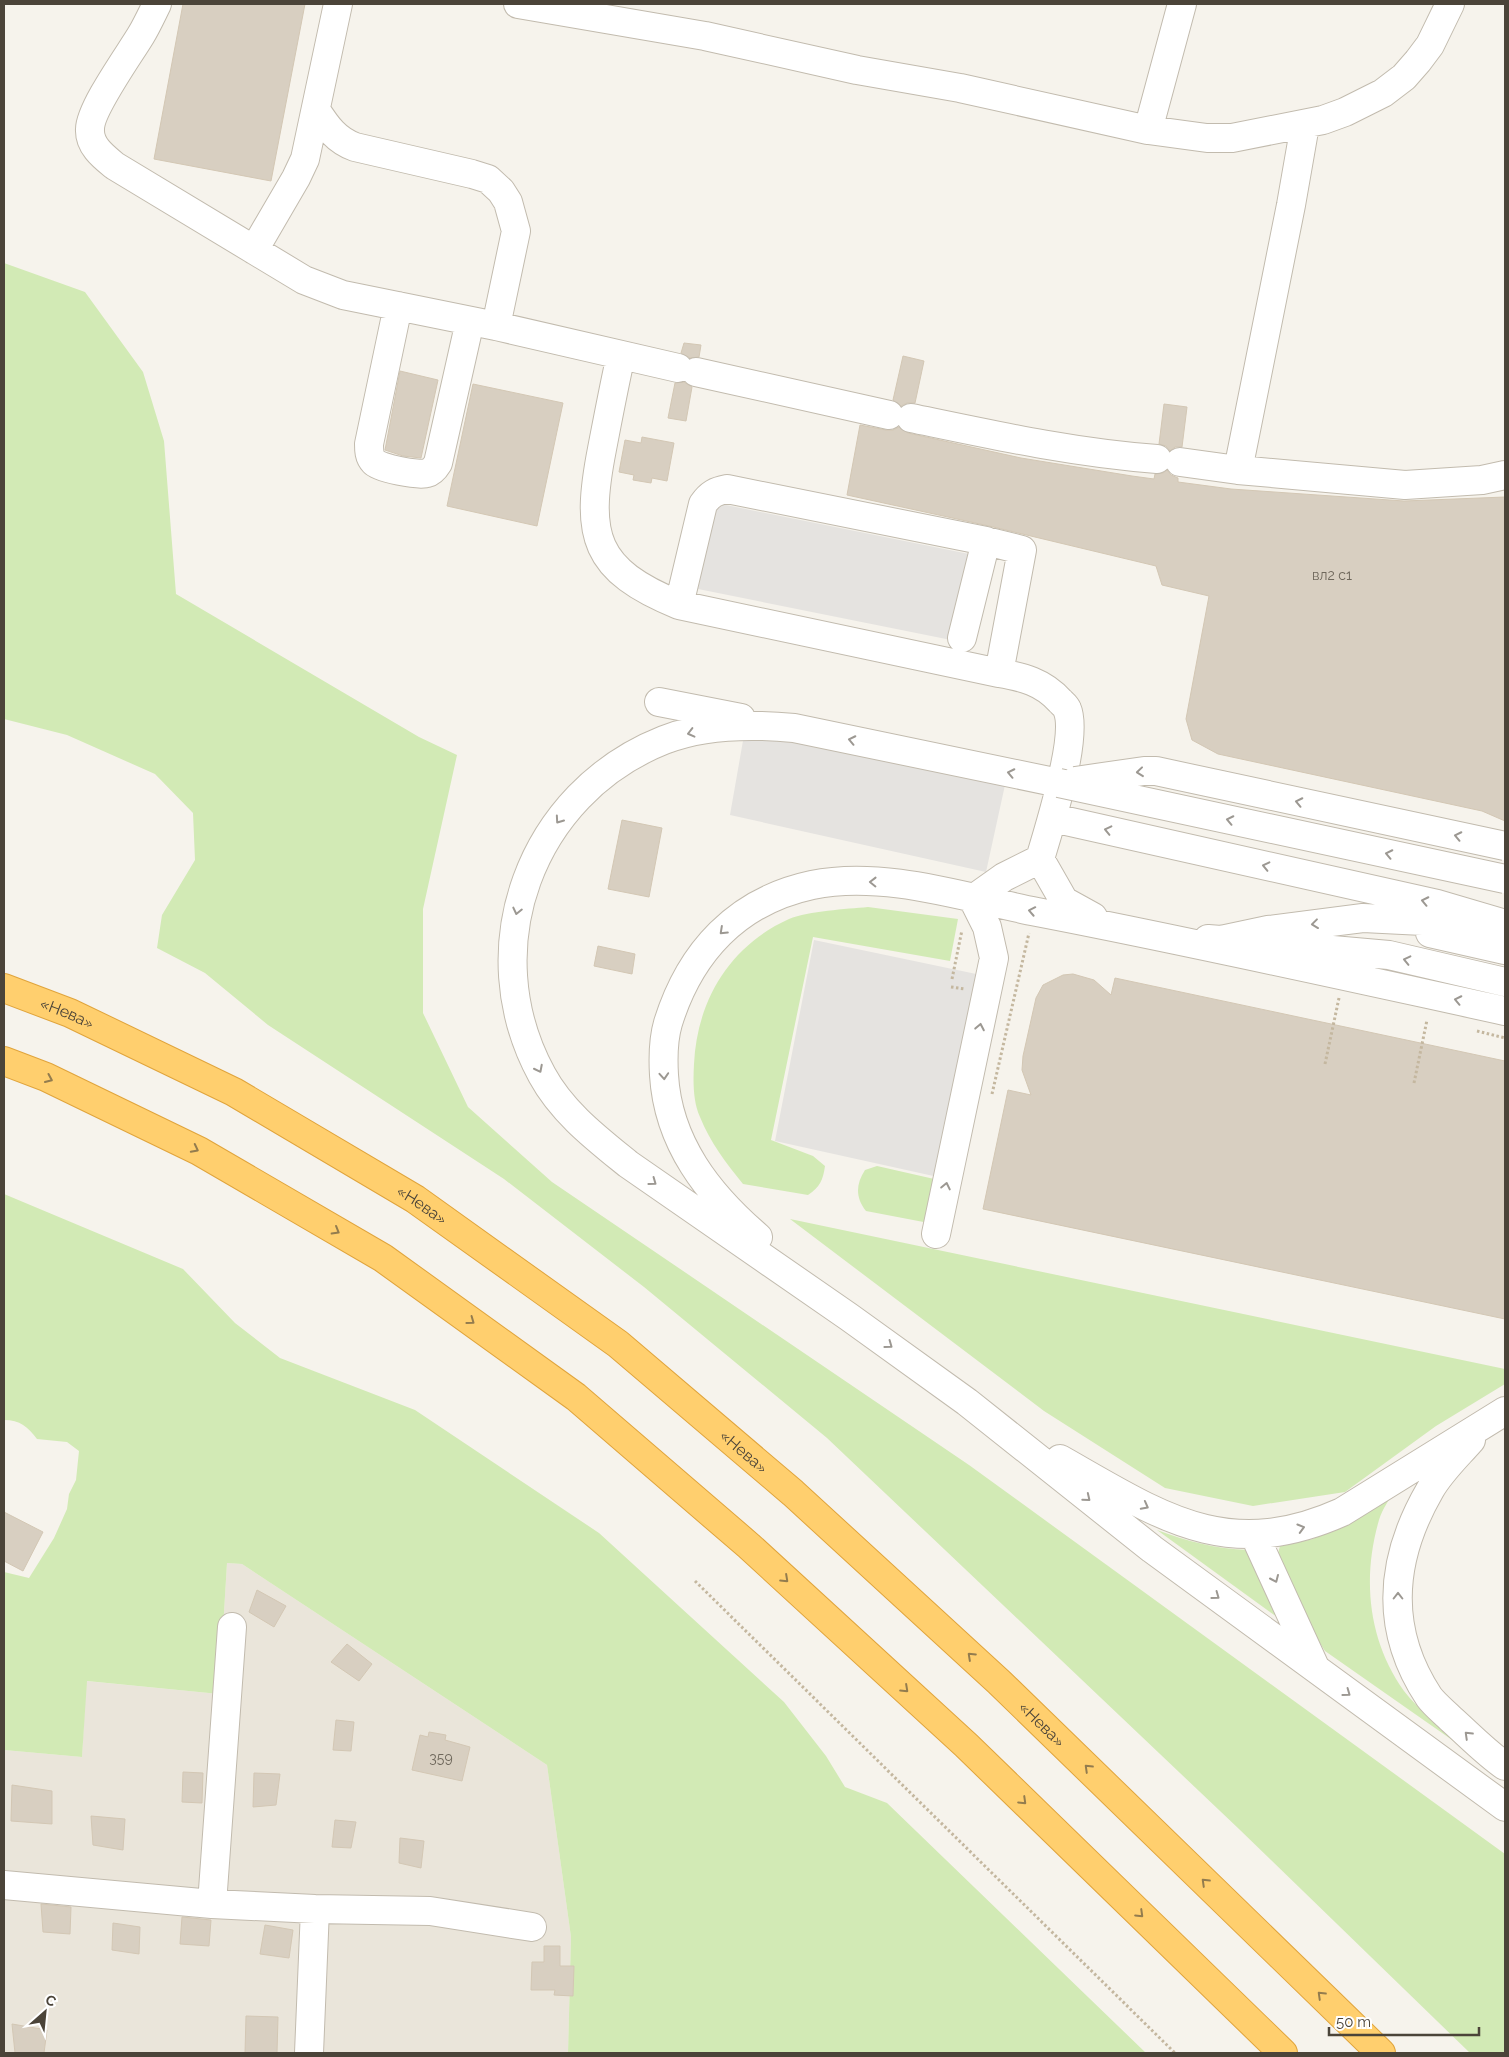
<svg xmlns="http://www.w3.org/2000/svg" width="1509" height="2057" font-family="Raleway,sans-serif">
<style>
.residential{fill:#eae5da}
.green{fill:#d2eab5}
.parking{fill:#e5e3e0}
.building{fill:#d8cfc1;stroke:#d3c7b4}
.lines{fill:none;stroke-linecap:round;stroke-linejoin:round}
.minor-casing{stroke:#c2bbae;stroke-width:30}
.highway-casing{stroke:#e0a43c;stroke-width:30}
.path{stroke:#c4b79f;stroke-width:3;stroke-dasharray:2.5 2.5;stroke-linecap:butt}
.minor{stroke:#fff;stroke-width:28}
.highway{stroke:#ffcf6e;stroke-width:28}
.minor-bridge-casing{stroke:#c2bbae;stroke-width:30;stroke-linecap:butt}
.minor-bridge{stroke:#fff;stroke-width:28}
.oneway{stroke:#9c9892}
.oneway2{stroke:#937c4e}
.labels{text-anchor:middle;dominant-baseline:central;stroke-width:5;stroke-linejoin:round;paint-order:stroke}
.number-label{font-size:14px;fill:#6e675b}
.street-label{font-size:16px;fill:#4b4439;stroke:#fff}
</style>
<rect width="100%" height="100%" fill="#f6f3ec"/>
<path class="residential" d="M 227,1563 L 242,1564 L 547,1765 L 571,1937 L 568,2053 L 4,2053 L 4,1750 L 82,1757 L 86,1681 L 219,1694 Z"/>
<path class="green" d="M 4,263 L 85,292 L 143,372 L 164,441 L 176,594 L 419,737 L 457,755 L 423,909 L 423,1013 L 468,1107 L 552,1182 L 969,1465 L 1505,1854 L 1505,2053 L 1470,2053 L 1239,1829 L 827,1438 L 644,1287 L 504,1179 L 268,1025 L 205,973 L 157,948 L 162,915 L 195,860 L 193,813 L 155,774 L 67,735 L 4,719 Z
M 868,907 L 958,919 L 950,961 L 813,937 L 771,1140 L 813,1156 L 825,1166 C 823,1180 820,1187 808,1195 L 743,1184 C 726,1163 710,1142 700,1117 C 693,1102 693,1081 694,1064 C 697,1001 729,946 789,919 C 809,911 846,909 868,907 Z
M 877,1166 L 943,1181 L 934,1224 L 866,1211 C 855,1197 856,1184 865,1170 Z
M 4,1194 L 183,1269 L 235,1323 L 280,1358 L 415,1410 L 599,1533 L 784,1702 L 826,1756 L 845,1787 L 887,1803 L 1146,2053 L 568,2053 L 571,1937 L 547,1765 L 242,1564 L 227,1563 L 219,1694 L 87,1681 L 82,1757 L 4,1750 L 4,1572 L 29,1578 L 54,1538 L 67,1509 L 69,1494 L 76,1480 L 79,1451 L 67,1442 L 37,1439 C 28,1427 20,1420 4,1420 Z
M 790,1219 L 1505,1369 L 1505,1384 L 1436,1426 L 1345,1492 L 1253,1506 L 1165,1488 L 1044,1411 Z
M 1395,1489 C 1390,1499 1382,1509 1379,1520 C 1362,1578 1368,1641 1404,1691 C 1418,1709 1439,1725 1455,1742 L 1325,1651 L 1316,1637 L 1277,1557 L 1280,1546 L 1313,1539 L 1353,1518 Z
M 1157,1530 C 1187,1541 1216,1549 1248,1550 L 1277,1617 Z"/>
<path class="parking" d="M 716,503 L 989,558 L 971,644 L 698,589 Z
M 744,735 L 785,737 L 1005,785 L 986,872 L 730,815 Z
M 814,940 L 981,975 L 938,1177 L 775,1141 Z"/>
<path class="building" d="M 183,4 L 305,4 L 271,181 L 154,159 Z
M 684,343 L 701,345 L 699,357 L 690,358 L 681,353 Z
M 903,356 L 924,361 L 915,403 L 907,403 L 901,406 L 893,400 Z
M 400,371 L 438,380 L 421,458 L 403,456 L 385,450 Z
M 684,382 L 692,387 L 686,421 L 668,418 L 675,383 Z
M 473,384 L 563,403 L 537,526 L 447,506 Z
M 1164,404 L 1187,407 L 1182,447 L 1175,447 L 1170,451 L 1166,446 L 1159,444 Z
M 860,425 L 886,430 L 893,430 L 899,427 L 908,433 L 1021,458 L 1132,476 L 1154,479 L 1155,474 L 1163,473 L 1167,470 L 1171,475 L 1178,478 L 1178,482 L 1231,489 L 1404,501 L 1505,497 L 1505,821 L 1482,811 L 1218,754 L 1192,740 L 1186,719 L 1209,596 L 1162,585 L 1156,566 L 989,526 L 847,495 Z
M 642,437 L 674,443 L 667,481 L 652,478 L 651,483 L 633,480 L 634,475 L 619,472 L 625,440 L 641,443 Z
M 622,820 L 662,828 L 649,897 L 608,889 Z
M 598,946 L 635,954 L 632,974 L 594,966 Z
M 1073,974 L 1094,980 L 1111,995 L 1115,978 L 1505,1061 L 1505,1319 L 983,1209 L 1008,1090 L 1031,1095 L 1022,1070 L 1023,1056 L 1036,998 L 1043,985 L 1063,975 Z
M 4,1512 L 43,1532 L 23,1571 L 4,1561 Z
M 257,1590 L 286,1606 L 274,1627 L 249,1612 Z
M 347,1644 L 372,1664 L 359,1681 L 331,1662 Z
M 336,1720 L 354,1722 L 351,1751 L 333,1750 Z
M 429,1732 L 446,1735 L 445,1740 L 470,1747 L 462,1781 L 412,1770 L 420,1735 L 428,1737 Z
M 183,1772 L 203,1773 L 202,1803 L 182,1802 Z
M 254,1773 L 280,1774 L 276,1805 L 253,1807 Z
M 12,1785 L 52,1791 L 52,1824 L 11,1821 Z
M 91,1816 L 125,1819 L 123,1850 L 93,1845 Z
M 335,1820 L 356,1822 L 351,1848 L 332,1847 Z
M 400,1838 L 424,1841 L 421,1868 L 399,1863 Z
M 41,1904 L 71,1907 L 70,1934 L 43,1932 Z
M 182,1917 L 211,1920 L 209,1946 L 180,1944 Z
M 113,1923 L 140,1927 L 139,1954 L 112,1950 Z
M 265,1925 L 293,1930 L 289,1958 L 260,1954 Z
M 544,1946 L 560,1946 L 560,1966 L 574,1966 L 573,1996 L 554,1995 L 555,1990 L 531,1990 L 532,1962 L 544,1962 Z
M 246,2016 L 278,2017 L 277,2053 L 245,2053 Z
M 12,2024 L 47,2030 L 44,2053 L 15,2053 Z"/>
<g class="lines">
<g class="minor-casing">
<path id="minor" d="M 157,4 C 152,14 147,25 141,35 C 129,55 90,109 90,129 C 89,146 104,157 115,166 L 304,280 L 343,295 L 496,326 L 678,368
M 518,4 L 705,36 L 857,70 L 960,88 L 1148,130 L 1207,138 L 1232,138 L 1323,120 L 1345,112 L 1383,93 L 1404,77 L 1418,61 L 1430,45 L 1450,4
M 316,110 C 327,127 336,140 355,147 L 472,174 L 488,179 L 501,191 L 508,202 L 516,231 L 496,326
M 1148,130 L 1182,4
M 254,250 L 296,178 L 305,159 L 338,4
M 398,306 L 369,444 C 369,450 369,457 374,462 C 379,468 419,476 427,473 C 432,472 435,468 438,463 L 470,321
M 621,355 C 614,386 608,418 602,449 C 585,536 593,570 679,605
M 696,372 L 889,415
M 911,418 C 993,435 1074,453 1157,459
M 1180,462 L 1238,470 L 1405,485 L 1482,480 L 1505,475
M 1238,470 L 1291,205 L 1305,125
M 986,541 L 727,489 C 716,491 710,494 703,504 L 679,605 L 999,673
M 962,638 L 986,541 L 1022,550 L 999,673 C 1023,677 1043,682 1060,701 C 1062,703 1066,706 1067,709 C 1079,736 1049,828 1040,859
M 659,702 L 741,718
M 1059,783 L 794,728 C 751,724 705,724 664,740 C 530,793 473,949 542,1075 C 562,1112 596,1138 628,1164 L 849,1317 L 967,1402 L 1152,1549 L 1505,1807
M 1053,818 L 1437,904 L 1505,924
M 1430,933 L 1505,950
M 1208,939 L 1221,940 L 1268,930 L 1363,918 L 1463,923
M 1275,952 L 1321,949 L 1389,955 L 1505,982
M 936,1234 L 994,958 L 987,927 L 973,899 L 1004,877 L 1040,859 L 1064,901 L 1093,917
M 758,1237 C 708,1194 668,1143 664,1075 C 663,1058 663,1040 668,1023 C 690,952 737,901 812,885 C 884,870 966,898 1037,912 C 1193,942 1349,977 1505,1011
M 1471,1440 C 1457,1456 1440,1472 1430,1490 C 1390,1559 1384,1629 1429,1697 C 1435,1705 1444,1712 1451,1719 C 1469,1735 1485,1752 1505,1766
M 1060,1459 C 1159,1515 1226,1564 1342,1512 L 1505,1411
M 1254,1534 L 1315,1667
M 4,1885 L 212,1904 L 315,1909 L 430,1911 L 532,1927
M 212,1904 L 232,1627
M 309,2053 L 315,1909"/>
</g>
<g class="highway-casing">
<g id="highway">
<path id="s1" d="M 4,988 L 70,1013 L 234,1092 L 415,1199 L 618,1344 L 793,1493 L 999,1682 L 1381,2053"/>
<path d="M 4,1061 L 46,1077 L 199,1151 L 383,1258 L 576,1397 L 749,1546 L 966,1745 L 1283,2053"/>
</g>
</g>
<path class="path" d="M 952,979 L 962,930
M 951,987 L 965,989
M 1477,1031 L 1505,1038
M 1325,1064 L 1339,998
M 1414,1083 L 1427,1020
M 992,1094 L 1029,933
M 695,1581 L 1175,2053"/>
<use href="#minor" class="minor"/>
<use href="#highway" class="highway"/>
<g class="minor-bridge-casing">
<path id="minor-bridge" d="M 1075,781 L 1144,771 L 1156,771 L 1505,846
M 1059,783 L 1505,879"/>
</g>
<use href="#minor-bridge" class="minor-bridge"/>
</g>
<defs><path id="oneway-chevron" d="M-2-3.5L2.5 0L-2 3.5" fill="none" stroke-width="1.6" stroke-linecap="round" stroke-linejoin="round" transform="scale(1.25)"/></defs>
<g class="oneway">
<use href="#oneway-chevron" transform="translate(691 733) rotate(166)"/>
<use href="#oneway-chevron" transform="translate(852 740) rotate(-168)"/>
<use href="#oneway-chevron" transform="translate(1140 772) rotate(174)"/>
<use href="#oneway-chevron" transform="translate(1011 773) rotate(-168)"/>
<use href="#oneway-chevron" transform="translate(1299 802) rotate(-168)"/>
<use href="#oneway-chevron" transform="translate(559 820) rotate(125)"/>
<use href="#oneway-chevron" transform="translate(1230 820) rotate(-168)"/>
<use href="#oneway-chevron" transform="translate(1108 830) rotate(-167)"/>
<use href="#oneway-chevron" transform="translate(1458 836) rotate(-168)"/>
<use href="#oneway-chevron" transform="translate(1389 854) rotate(-168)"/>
<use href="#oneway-chevron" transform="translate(1266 866) rotate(-167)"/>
<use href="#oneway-chevron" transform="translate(873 882) rotate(-179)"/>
<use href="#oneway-chevron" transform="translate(1425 901) rotate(-168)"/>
<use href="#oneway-chevron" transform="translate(517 911) rotate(103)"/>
<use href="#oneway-chevron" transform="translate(1032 911) rotate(-169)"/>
<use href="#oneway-chevron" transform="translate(1315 924) rotate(173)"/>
<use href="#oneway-chevron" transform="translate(723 931) rotate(137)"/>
<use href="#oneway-chevron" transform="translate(1407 960) rotate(-167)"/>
<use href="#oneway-chevron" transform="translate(1458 1000) rotate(-168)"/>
<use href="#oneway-chevron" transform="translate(980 1027) rotate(-79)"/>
<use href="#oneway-chevron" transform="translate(539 1069) rotate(63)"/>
<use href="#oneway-chevron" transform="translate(664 1076) rotate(86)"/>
<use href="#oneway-chevron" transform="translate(653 1182) rotate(36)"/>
<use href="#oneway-chevron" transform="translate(946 1186) rotate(-78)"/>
<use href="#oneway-chevron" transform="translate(889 1345) rotate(36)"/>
<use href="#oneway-chevron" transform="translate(1087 1498) rotate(39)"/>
<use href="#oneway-chevron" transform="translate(1145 1506) rotate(28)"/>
<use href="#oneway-chevron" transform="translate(1301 1528) rotate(-16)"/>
<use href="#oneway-chevron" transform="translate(1275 1579) rotate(66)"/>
<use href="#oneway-chevron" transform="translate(1216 1596) rotate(36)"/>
<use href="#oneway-chevron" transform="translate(1398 1596) rotate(-90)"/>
<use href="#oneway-chevron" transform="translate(1347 1693) rotate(36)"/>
<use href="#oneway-chevron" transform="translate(1468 1735) rotate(-136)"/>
</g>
<g class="oneway2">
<use href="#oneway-chevron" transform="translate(49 1079) rotate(24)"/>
<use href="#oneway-chevron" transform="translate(195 1149) rotate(27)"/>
<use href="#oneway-chevron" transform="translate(336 1231) rotate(30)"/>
<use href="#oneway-chevron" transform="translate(471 1321) rotate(36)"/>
<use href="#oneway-chevron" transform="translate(785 1579) rotate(43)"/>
<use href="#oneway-chevron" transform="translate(971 1656) rotate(-137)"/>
<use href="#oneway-chevron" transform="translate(905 1689) rotate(43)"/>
<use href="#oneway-chevron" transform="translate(1088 1768) rotate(-136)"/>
<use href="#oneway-chevron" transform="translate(1023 1801) rotate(44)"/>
<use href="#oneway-chevron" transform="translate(1205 1882) rotate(-136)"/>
<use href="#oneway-chevron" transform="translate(1140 1914) rotate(44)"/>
<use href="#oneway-chevron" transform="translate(1321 1995) rotate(-136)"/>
</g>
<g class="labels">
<g class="number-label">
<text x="1332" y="575">вл2 с1</text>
<text x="441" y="1758">359</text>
</g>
<g class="street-label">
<text stroke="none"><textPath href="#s1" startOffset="68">«Нева»</textPath></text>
<text stroke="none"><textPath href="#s1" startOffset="472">«Нева»</textPath></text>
<text stroke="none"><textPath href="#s1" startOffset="878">«Нева»</textPath></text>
<text stroke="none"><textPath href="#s1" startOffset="1282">«Нева»</textPath></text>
</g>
</g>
<rect width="1509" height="2057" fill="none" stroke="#4b4439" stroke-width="10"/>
<g transform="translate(45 2012) rotate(27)" stroke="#ffffff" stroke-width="4" paint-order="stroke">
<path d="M0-4L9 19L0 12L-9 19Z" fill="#4b4439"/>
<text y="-8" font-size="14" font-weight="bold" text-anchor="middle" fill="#4b4439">С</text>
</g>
<path d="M1329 2027v8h150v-8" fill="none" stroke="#4b4439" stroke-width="2.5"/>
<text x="1336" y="2027" font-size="15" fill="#4b4439" stroke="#ffffff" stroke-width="4" paint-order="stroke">50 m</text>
</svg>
